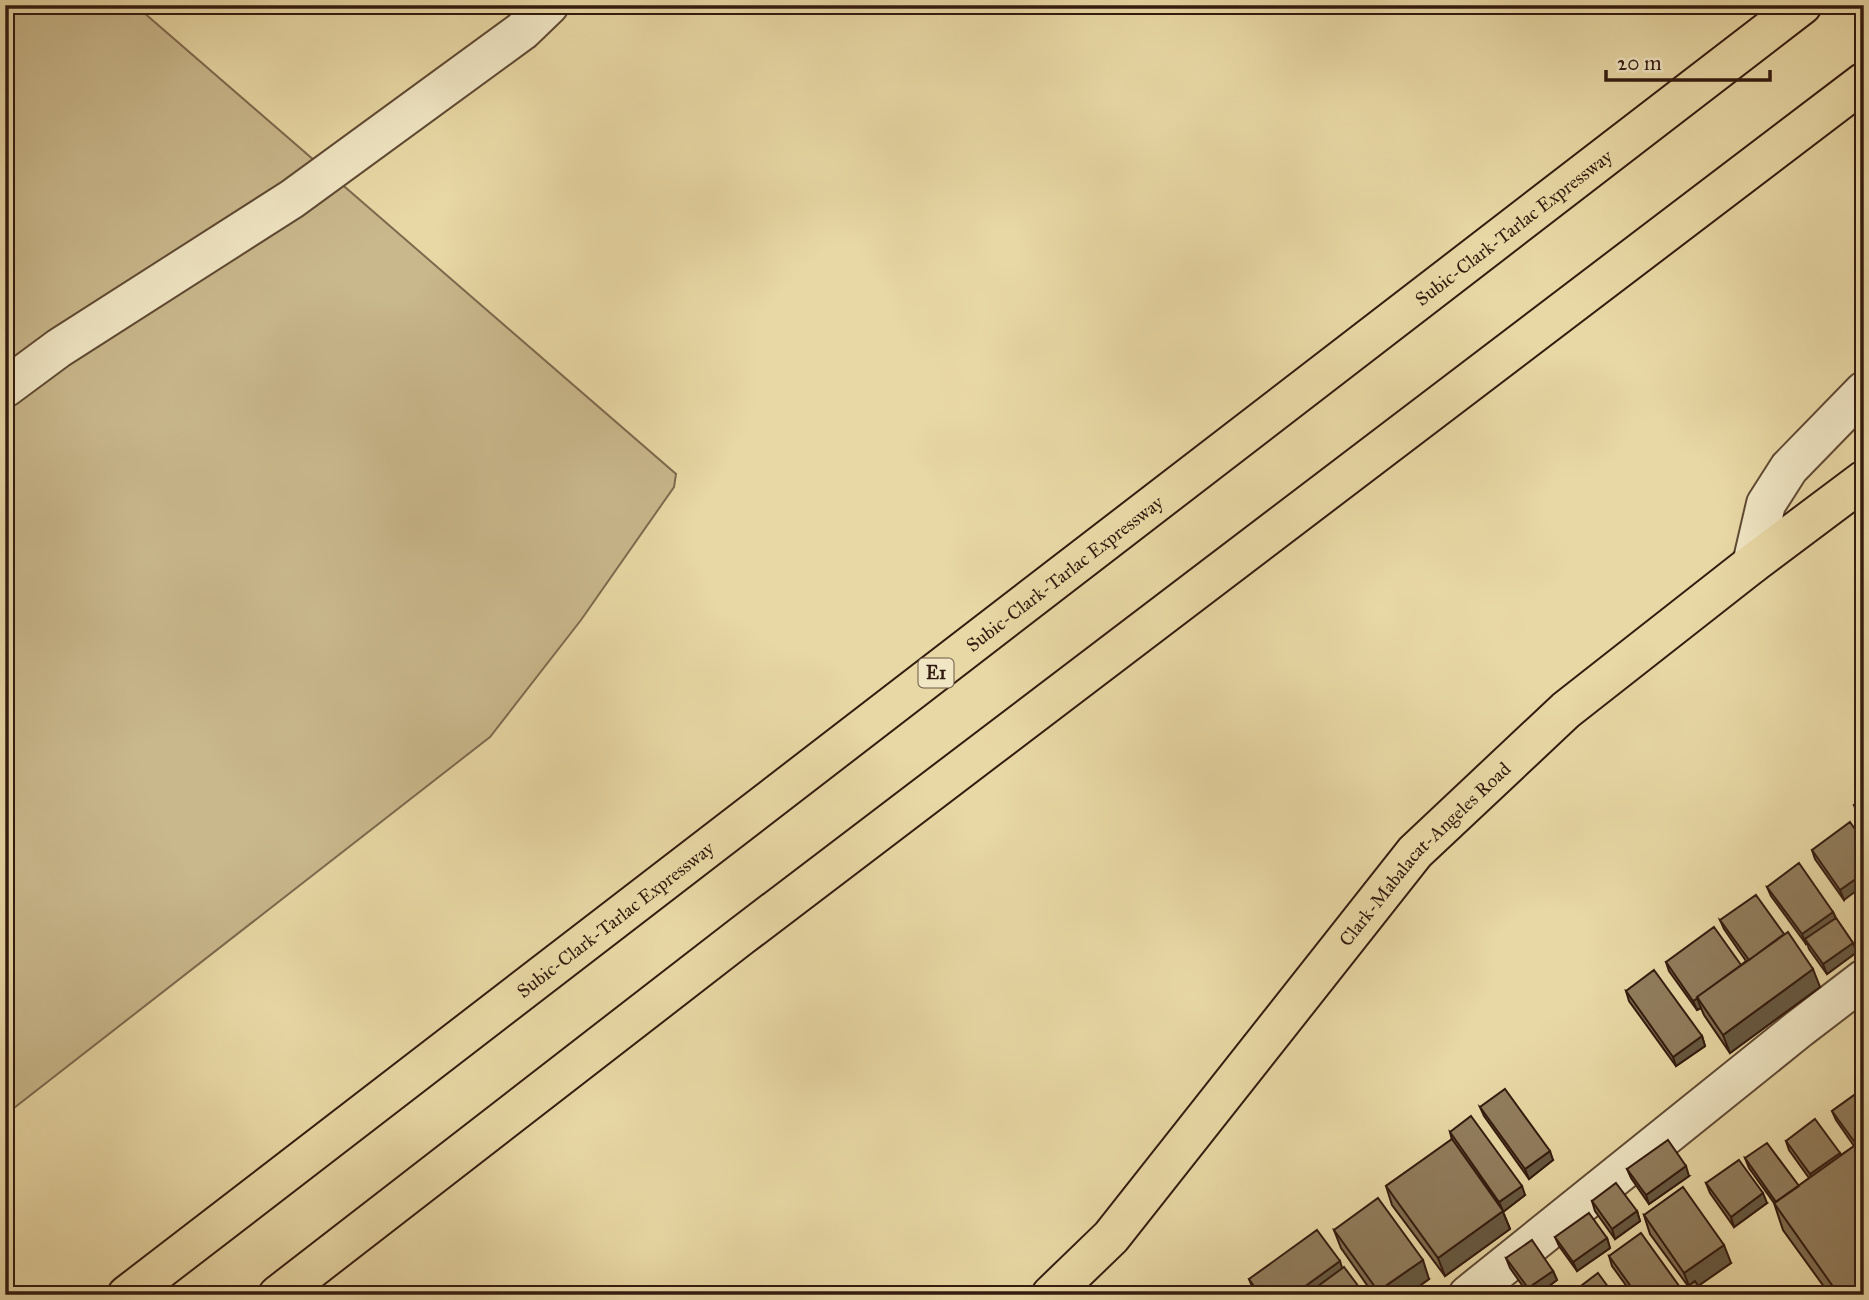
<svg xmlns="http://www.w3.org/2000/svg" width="1869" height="1300" font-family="'IM FELL Great Primer',serif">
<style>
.green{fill:#c9b88c;stroke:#7e6a4e;stroke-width:2}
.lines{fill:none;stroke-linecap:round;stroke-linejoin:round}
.minor-casing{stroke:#604a34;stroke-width:42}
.major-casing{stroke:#331b0f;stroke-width:42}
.highway-casing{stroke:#331b0f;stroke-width:42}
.minor{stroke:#f0e6c4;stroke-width:38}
.major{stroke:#e8d8a5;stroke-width:38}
.highway{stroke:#e8d8a5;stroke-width:38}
.wall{fill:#7d6c50;stroke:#331b0f;stroke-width:2}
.shaded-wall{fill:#665841;stroke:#331b0f;stroke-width:2}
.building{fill:#917d5d;stroke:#331b0f;stroke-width:2}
.labels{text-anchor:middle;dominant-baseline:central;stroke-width:7;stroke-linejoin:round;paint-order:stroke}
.shield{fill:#f0e6c4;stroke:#6c5845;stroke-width:2}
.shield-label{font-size:18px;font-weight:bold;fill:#331b0f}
.street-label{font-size:19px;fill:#331b0f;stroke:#f0e6c4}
</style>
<rect width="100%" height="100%" fill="#e8d8a5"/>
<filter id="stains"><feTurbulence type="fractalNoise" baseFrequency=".00286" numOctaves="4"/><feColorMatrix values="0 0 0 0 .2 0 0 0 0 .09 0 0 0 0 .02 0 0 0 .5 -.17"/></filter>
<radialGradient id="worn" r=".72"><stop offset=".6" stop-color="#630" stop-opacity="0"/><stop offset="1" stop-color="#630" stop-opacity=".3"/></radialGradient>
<path class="green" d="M 5,5 L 135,5 L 676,474 L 674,487 L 581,620 L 490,737 L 5,1115 Z"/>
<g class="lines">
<g class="minor-casing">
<path id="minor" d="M 5,388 L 59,348 L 292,199 L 522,31 L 549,5
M 1752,564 L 1766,504 L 1789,468 L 1864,391
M 1468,1295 L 1800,1028 L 1864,979"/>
</g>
<g class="major-casing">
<g id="major">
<path id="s1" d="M 1051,1295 L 1111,1237 L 1415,852 L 1566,710 L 1752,564 L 1864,480"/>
</g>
</g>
<g class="highway-casing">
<g id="highway">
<path id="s2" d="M 127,1295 L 1802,5"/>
<path d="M 278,1295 L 740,937 L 1864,82"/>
</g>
</g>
<use href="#minor" class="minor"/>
<use href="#major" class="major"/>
<use href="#highway" class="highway"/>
</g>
<path class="wall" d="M 1864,798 L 1864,828 L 1861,824 L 1854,805 Z
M 1864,842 L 1844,900 L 1815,859 L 1812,850 Z
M 1767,887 L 1833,912 L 1836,918 L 1853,943 L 1857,952 L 1827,974 L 1809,949 L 1807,943 L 1806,944 L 1771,896 Z
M 1720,920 L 1820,987 L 1730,1053 L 1704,1015 L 1701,1008 L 1697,1010 L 1669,971 L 1666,962 L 1741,965 L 1746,961 L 1724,929 Z
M 1626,991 L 1702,1036 L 1705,1046 L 1676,1066 L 1629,1001 Z
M 1864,1088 L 1864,1295 L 1830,1295 L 1783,1230 L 1774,1203 L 1749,1168 L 1745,1158 L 1799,1186 L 1809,1178 L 1789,1150 L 1786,1141 L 1840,1153 L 1841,1155 L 1854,1146 L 1836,1120 L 1832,1111 Z
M 1480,1107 L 1553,1160 L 1529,1179 L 1484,1116 Z
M 1450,1132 L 1525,1195 L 1503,1212 L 1510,1229 L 1445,1276 L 1392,1205 L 1386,1186 L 1452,1140 Z
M 1627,1169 L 1689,1176 L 1649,1204 L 1631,1178 Z
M 1706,1183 L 1767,1203 L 1734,1227 L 1710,1193 Z
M 1592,1201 L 1637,1211 L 1640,1221 L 1615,1239 L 1595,1211 Z
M 1644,1215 L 1731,1263 L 1698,1286 L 1704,1295 L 1633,1295 L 1612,1266 L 1609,1256 L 1682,1291 L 1688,1286 L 1650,1234 Z
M 1334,1230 L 1429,1279 L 1407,1295 L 1374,1295 L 1341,1248 Z
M 1555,1237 L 1607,1238 L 1610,1248 L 1577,1271 L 1559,1246 Z
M 1506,1258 L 1553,1271 L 1557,1280 L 1537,1295 L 1529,1295 L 1510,1268 Z
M 1342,1268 L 1363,1295 L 1316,1295 L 1315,1292 L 1310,1295 L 1257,1295 L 1253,1289 L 1249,1279 Z"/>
<path class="shaded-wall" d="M 1864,873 L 1864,885 L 1844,900 L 1840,890 Z
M 1833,912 L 1837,922 L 1805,939 L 1807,943 L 1806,944 L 1802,934 Z
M 1853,943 L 1857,952 L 1827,974 L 1823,964 Z
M 1813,969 L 1820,987 L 1730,1053 L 1723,1035 Z
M 1697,998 L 1701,1008 L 1697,1010 L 1693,1001 Z
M 1702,1036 L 1705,1046 L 1676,1066 L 1673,1057 Z
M 1550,1151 L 1553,1160 L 1529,1179 L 1525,1169 Z
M 1840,1153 L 1843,1163 L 1814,1184 L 1810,1174 Z
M 1686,1166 L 1689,1176 L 1649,1204 L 1646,1195 Z
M 1522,1186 L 1525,1195 L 1503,1212 L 1510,1229 L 1445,1276 L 1438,1258 L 1503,1211 L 1499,1202 Z
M 1763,1193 L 1767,1203 L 1734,1227 L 1731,1217 Z
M 1637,1211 L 1640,1221 L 1615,1239 L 1612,1229 Z
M 1607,1238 L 1610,1248 L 1577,1271 L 1573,1262 Z
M 1724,1245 L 1731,1263 L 1691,1291 L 1684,1273 Z
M 1423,1260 L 1429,1279 L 1407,1295 L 1380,1295 L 1378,1291 Z
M 1340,1261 L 1343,1271 L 1314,1289 L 1315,1292 L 1310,1295 L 1293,1295 Z
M 1553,1271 L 1557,1280 L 1537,1295 L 1531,1295 L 1528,1288 Z"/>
<path class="building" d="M 1864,798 L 1864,819 L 1854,805 Z
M 1850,822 L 1864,842 L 1864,873 L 1840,890 L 1812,850 Z
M 1799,863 L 1833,912 L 1802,934 L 1767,887 Z
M 1756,895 L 1784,934 L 1749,960 L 1720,920 Z
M 1836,918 L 1853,943 L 1823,964 L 1805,939 Z
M 1714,927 L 1741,965 L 1697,997 L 1698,998 L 1693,1001 L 1666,962 Z
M 1788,932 L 1813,969 L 1723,1035 L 1697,997 Z
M 1654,970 L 1702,1036 L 1673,1057 L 1626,991 Z
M 1864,1088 L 1864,1139 L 1856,1144 L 1832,1111 Z
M 1505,1089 L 1550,1151 L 1525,1169 L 1480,1107 Z
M 1471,1116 L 1522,1186 L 1499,1202 L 1450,1132 Z
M 1815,1119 L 1840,1153 L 1810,1174 L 1786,1141 Z
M 1452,1139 L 1503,1211 L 1438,1258 L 1386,1186 Z
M 1864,1139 L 1864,1295 L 1839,1295 L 1774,1203 Z
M 1668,1140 L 1686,1166 L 1646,1195 L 1627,1169 Z
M 1767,1143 L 1799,1186 L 1776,1202 L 1745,1158 Z
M 1739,1160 L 1763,1193 L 1731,1217 L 1706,1183 Z
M 1616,1183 L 1637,1211 L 1612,1229 L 1592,1201 Z
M 1683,1187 L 1724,1245 L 1684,1273 L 1644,1215 Z
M 1378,1198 L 1423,1260 L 1378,1291 L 1334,1230 Z
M 1589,1213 L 1607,1238 L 1573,1262 L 1555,1237 Z
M 1317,1230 L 1340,1261 L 1293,1295 L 1260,1295 L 1249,1279 Z
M 1641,1233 L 1682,1290 L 1676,1295 L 1637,1295 L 1609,1256 Z
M 1532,1240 L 1553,1271 L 1528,1288 L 1506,1258 Z
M 1344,1267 L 1362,1291 L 1357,1295 L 1318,1295 L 1314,1289 Z
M 1598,1273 L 1614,1295 L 1569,1295 Z
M 1695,1281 L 1704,1295 L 1676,1295 Z
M 1241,1289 L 1245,1295 L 1233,1295 Z"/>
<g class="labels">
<rect class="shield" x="918.5" y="658.5" width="35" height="29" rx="5"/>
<g class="shield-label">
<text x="936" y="673">E1</text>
</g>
<g class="street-label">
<text stroke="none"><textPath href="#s2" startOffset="1750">Subic-Clark-Tarlac Expressway</textPath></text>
<text stroke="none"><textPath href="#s2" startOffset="1183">Subic-Clark-Tarlac Expressway</textPath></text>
<text stroke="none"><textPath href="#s1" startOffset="579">Clark-Mabalacat-Angeles Road</textPath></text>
<text stroke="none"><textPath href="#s2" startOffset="616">Subic-Clark-Tarlac Expressway</textPath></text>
</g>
</g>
<rect width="1869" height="1300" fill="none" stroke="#e8d8a5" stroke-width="28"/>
<rect x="7" y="7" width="1855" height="1286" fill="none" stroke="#331b0f" stroke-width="3.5"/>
<rect x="14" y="14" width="1841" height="1272" fill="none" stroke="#331b0f" stroke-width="2"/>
<path d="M1606 70v10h164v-10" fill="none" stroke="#331b0f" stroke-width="3.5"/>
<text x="1617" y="70" font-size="21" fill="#331b0f" stroke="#f0e6c4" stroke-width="5" paint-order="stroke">20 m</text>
<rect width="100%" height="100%" filter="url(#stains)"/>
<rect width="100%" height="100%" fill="url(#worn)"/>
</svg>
